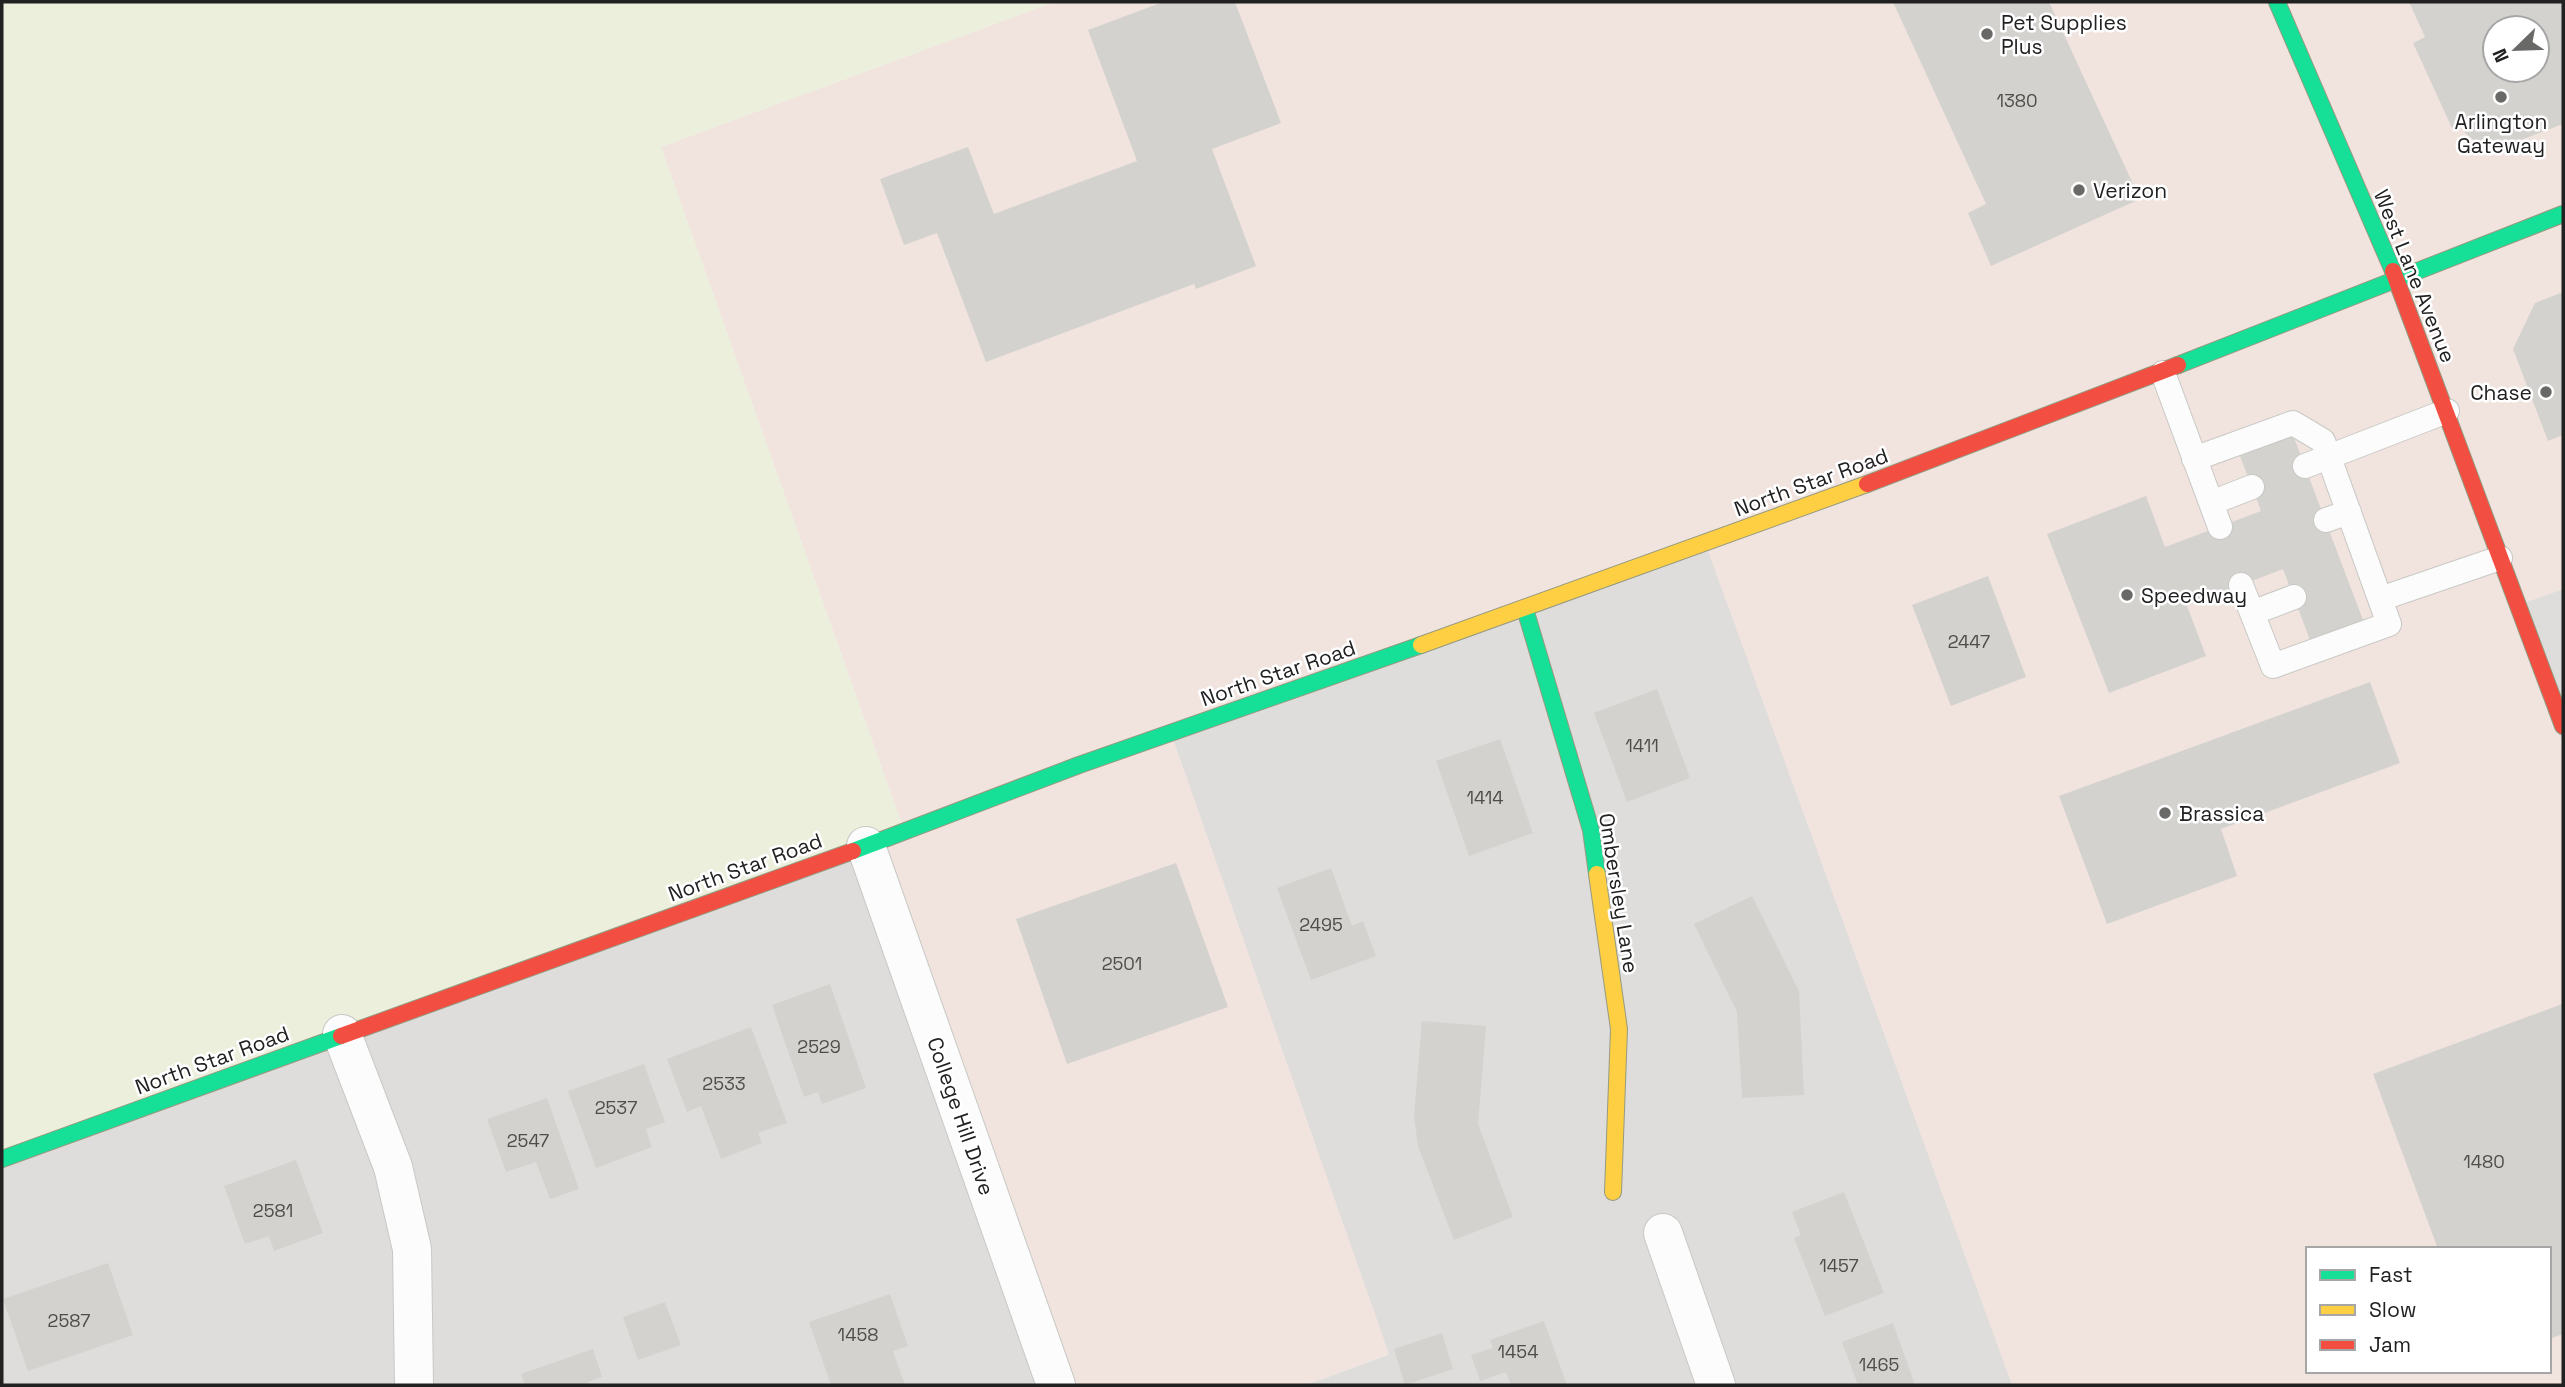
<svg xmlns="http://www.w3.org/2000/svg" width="2565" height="1387" font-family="'Space Grotesk',sans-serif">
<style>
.residential{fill:#dedddb}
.commercial{fill:#f1e4df;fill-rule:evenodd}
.farmland{fill:#ecefdc}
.building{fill:#d4d2ce;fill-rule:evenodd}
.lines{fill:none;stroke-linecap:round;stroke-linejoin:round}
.lane-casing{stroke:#c8c8c5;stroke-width:26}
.street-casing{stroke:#c8c8c5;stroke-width:40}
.fast-casing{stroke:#959a80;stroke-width:18}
.slow-casing{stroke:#959a80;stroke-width:18}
.jam-casing{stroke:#959a80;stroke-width:18}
.lane{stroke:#fdfcfc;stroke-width:24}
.street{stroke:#fdfcfc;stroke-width:38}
.fast{stroke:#16e098;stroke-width:16}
.slow{stroke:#ffcf43;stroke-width:16}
.jam{stroke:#f24e42;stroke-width:16}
.poi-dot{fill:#696967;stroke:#fff;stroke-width:2.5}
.labels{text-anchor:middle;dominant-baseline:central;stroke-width:5;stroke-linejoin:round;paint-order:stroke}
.number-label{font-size:18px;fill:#4e4d4c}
.poi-label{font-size:21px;fill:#212121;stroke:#fff;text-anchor:start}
.street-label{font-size:21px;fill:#212121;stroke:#fff}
</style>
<rect width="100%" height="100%" fill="#efeee9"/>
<path class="residential" d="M 1706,543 L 2149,1385 L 1306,1385 L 1388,1355 L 1170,733 Z
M 2563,589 L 2563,745 L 2512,607 Z
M 866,846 L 1056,1385 L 2,1385 L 2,1159 Z"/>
<path class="commercial" d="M 1055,2 L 2563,2 L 2563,589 L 2512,607 L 2563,745 L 2563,1385 L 2012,1385 L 1705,543 L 1171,733 L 1389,1354 L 1306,1385 L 1056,1385 L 866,846 L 904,830 L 661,147 ZM 2495,28 L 2537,28 L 2537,70 L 2495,70 ZM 2308,1249 L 2549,1249 L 2549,1371 L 2308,1371 Z"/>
<path class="farmland" d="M 2,2 L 1055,2 L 661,147 L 904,831 L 2,1159 Z"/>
<path class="building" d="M 1163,2 L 1235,2 L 1281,123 L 1212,149 L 1256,266 L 1196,289 L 1194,284 L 986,362 L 937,233 L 904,245 L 880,179 L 968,147 L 994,214 L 1137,161 L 1088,30 Z
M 1893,2 L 2049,2 L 2140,199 L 1991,266 L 1968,213 L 1986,204 Z
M 2409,2 L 2563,2 L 2563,124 L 2499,148 L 2497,141 L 2488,144 L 2475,141 L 2465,133 L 2461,124 L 2452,128 L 2413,43 L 2425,37 ZM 2495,28 L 2537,28 L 2537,70 L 2495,70 Z
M 2563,292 L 2563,435 L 2548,441 L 2513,349 L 2535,303 Z
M 2293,435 L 2363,620 L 2310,640 L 2283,569 L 2187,606 L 2206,656 L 2109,693 L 2047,534 L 2146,496 L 2165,547 L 2261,511 L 2240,456 Z
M 1988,576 L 2026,677 L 1951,706 L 1912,605 Z
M 2370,682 L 2400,763 L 2221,829 L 2237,876 L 2107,924 L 2059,796 Z
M 1657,689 L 1690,778 L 1627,802 L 1594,713 Z
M 1500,739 L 1533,833 L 1469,856 L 1436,761 Z
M 1176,863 L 1228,1007 L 1067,1064 L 1016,919 Z
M 1331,868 L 1352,926 L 1363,921 L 1376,956 L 1311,980 L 1277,888 Z
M 1752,896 L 1799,991 L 1804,1095 L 1742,1098 L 1737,1012 L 1694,924 Z
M 830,984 L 866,1088 L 822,1104 L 818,1092 L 804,1097 L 772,1005 Z
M 2562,1004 L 2563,1334 L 2549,1339 L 2549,1249 L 2438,1249 L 2373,1074 Z
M 1422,1021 L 1486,1026 L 1478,1124 L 1513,1217 L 1454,1240 L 1418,1146 L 1414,1117 Z
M 751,1027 L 787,1123 L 758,1133 L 762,1143 L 721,1159 L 701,1106 L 687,1112 L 667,1059 Z
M 644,1064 L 665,1122 L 646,1129 L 652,1147 L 596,1168 L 568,1091 Z
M 547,1098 L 579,1189 L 550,1199 L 536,1162 L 506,1172 L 487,1119 Z
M 296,1160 L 323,1233 L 274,1251 L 269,1236 L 245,1244 L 224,1186 Z
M 1844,1192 L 1884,1293 L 1825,1316 L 1794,1238 L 1801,1235 L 1792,1212 Z
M 108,1263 L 133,1335 L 28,1371 L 3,1299 Z
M 890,1294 L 908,1346 L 893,1351 L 905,1385 L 831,1385 L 809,1322 Z
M 665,1302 L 681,1345 L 638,1360 L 623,1317 Z
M 1544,1321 L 1567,1385 L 1511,1385 L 1506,1372 L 1480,1381 L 1471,1355 L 1493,1348 L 1490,1340 Z
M 1893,1323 L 1915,1385 L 1858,1385 L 1842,1342 Z
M 1442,1333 L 1453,1369 L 1405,1385 L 1394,1349 Z
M 593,1349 L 602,1377 L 588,1382 L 589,1385 L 525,1385 L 521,1374 Z"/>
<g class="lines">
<g class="lane-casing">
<path id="lane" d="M 2163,373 L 2220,527
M 2194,459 L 2293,423 L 2323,441 L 2389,624 L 2273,666 L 2241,585
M 2305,466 L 2447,411
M 2211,503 L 2252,487
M 2326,520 L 2349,512
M 2380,599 L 2500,558
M 2252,613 L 2294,597"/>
</g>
<g class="street-casing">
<path id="street" d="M 866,846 L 1056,1385
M 342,1034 L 393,1167 L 412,1249 L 414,1385
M 1663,1233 L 1716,1385"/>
</g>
<g class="fast-casing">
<path id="fast" d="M 2277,2 L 2393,271
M 2178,365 L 2563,214
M 1525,609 L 1591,830 L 1597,874
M 853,851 L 1079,765 L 1421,645
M 2,1159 L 341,1036"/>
</g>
<g class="slow-casing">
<path id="slow" d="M 1421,645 L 1867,484
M 1597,874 L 1619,1029 L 1613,1192"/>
</g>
<g class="jam-casing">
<path id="jam" d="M 2393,271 L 2563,726
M 1867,484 L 2178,365
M 341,1036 L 853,851"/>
</g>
<use href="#lane" class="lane"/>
<use href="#street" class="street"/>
<use href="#fast" class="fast"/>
<use href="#slow" class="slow"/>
<use href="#jam" class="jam"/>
</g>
<g class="poi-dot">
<circle cx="1987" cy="34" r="7"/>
<circle cx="2501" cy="97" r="7"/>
<circle cx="2079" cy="190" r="7"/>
<circle cx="2546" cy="392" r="7"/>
<circle cx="2127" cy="595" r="7"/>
<circle cx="2165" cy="813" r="7"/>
</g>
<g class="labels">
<g class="number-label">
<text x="2017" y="100">1380</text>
<text x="1969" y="641">2447</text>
<text x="1642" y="745">1411</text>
<text x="1485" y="797">1414</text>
<text x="1321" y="924">2495</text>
<text x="1122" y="963">2501</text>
<text x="819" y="1046">2529</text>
<text x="724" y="1083">2533</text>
<text x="616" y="1107">2537</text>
<text x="528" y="1140">2547</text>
<text x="2484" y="1161">1480</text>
<text x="273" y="1210">2581</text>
<text x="1839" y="1265">1457</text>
<text x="69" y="1320">2587</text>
<text x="858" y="1334">1458</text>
<text x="1518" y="1351">1454</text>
<text x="1879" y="1364">1465</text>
</g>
<g class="poi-label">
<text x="2001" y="22">Pet Supplies<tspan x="2001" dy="24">Plus</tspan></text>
<text x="2501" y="121" text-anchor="middle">Arlington<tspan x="2501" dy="24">Gateway</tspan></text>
<text x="2093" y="190">Verizon</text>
<text x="2532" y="392" text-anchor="end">Chase</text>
<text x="2141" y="595">Speedway</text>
<text x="2179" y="813">Brassica</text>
</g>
<g class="street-label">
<text transform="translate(2415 276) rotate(68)">West Lane Avenue</text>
<text transform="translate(1811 482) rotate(-20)">North Star Road</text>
<text transform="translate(1278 673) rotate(-19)">North Star Road</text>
<text transform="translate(745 867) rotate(-20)">North Star Road</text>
<text transform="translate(1619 893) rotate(81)">Ombersley Lane</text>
<text transform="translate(212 1060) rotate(-20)">North Star Road</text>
<text transform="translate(961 1116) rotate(71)">College Hill Drive</text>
</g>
</g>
<rect width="2565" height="1387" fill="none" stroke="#212121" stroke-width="7"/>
<rect x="2306" y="1247" width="245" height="126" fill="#ffffff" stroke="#a6a6a6" stroke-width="2"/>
<rect x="2320" y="1270" width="35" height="10" fill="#16e098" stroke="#a6a6a6" stroke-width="2"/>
<text x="2369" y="1282" font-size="21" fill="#212121">Fast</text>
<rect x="2320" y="1305" width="35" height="10" fill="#ffcf43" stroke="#a6a6a6" stroke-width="2"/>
<text x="2369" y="1317" font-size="21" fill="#212121">Slow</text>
<rect x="2320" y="1340" width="35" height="10" fill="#f24e42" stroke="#a6a6a6" stroke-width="2"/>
<text x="2369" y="1352" font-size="21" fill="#212121">Jam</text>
<g transform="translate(2516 49) rotate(247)"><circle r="33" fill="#ffffff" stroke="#a6a6a6" stroke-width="2"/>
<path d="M0-5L12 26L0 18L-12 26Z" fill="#696967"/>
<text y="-10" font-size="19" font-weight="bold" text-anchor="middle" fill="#212121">N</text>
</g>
</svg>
